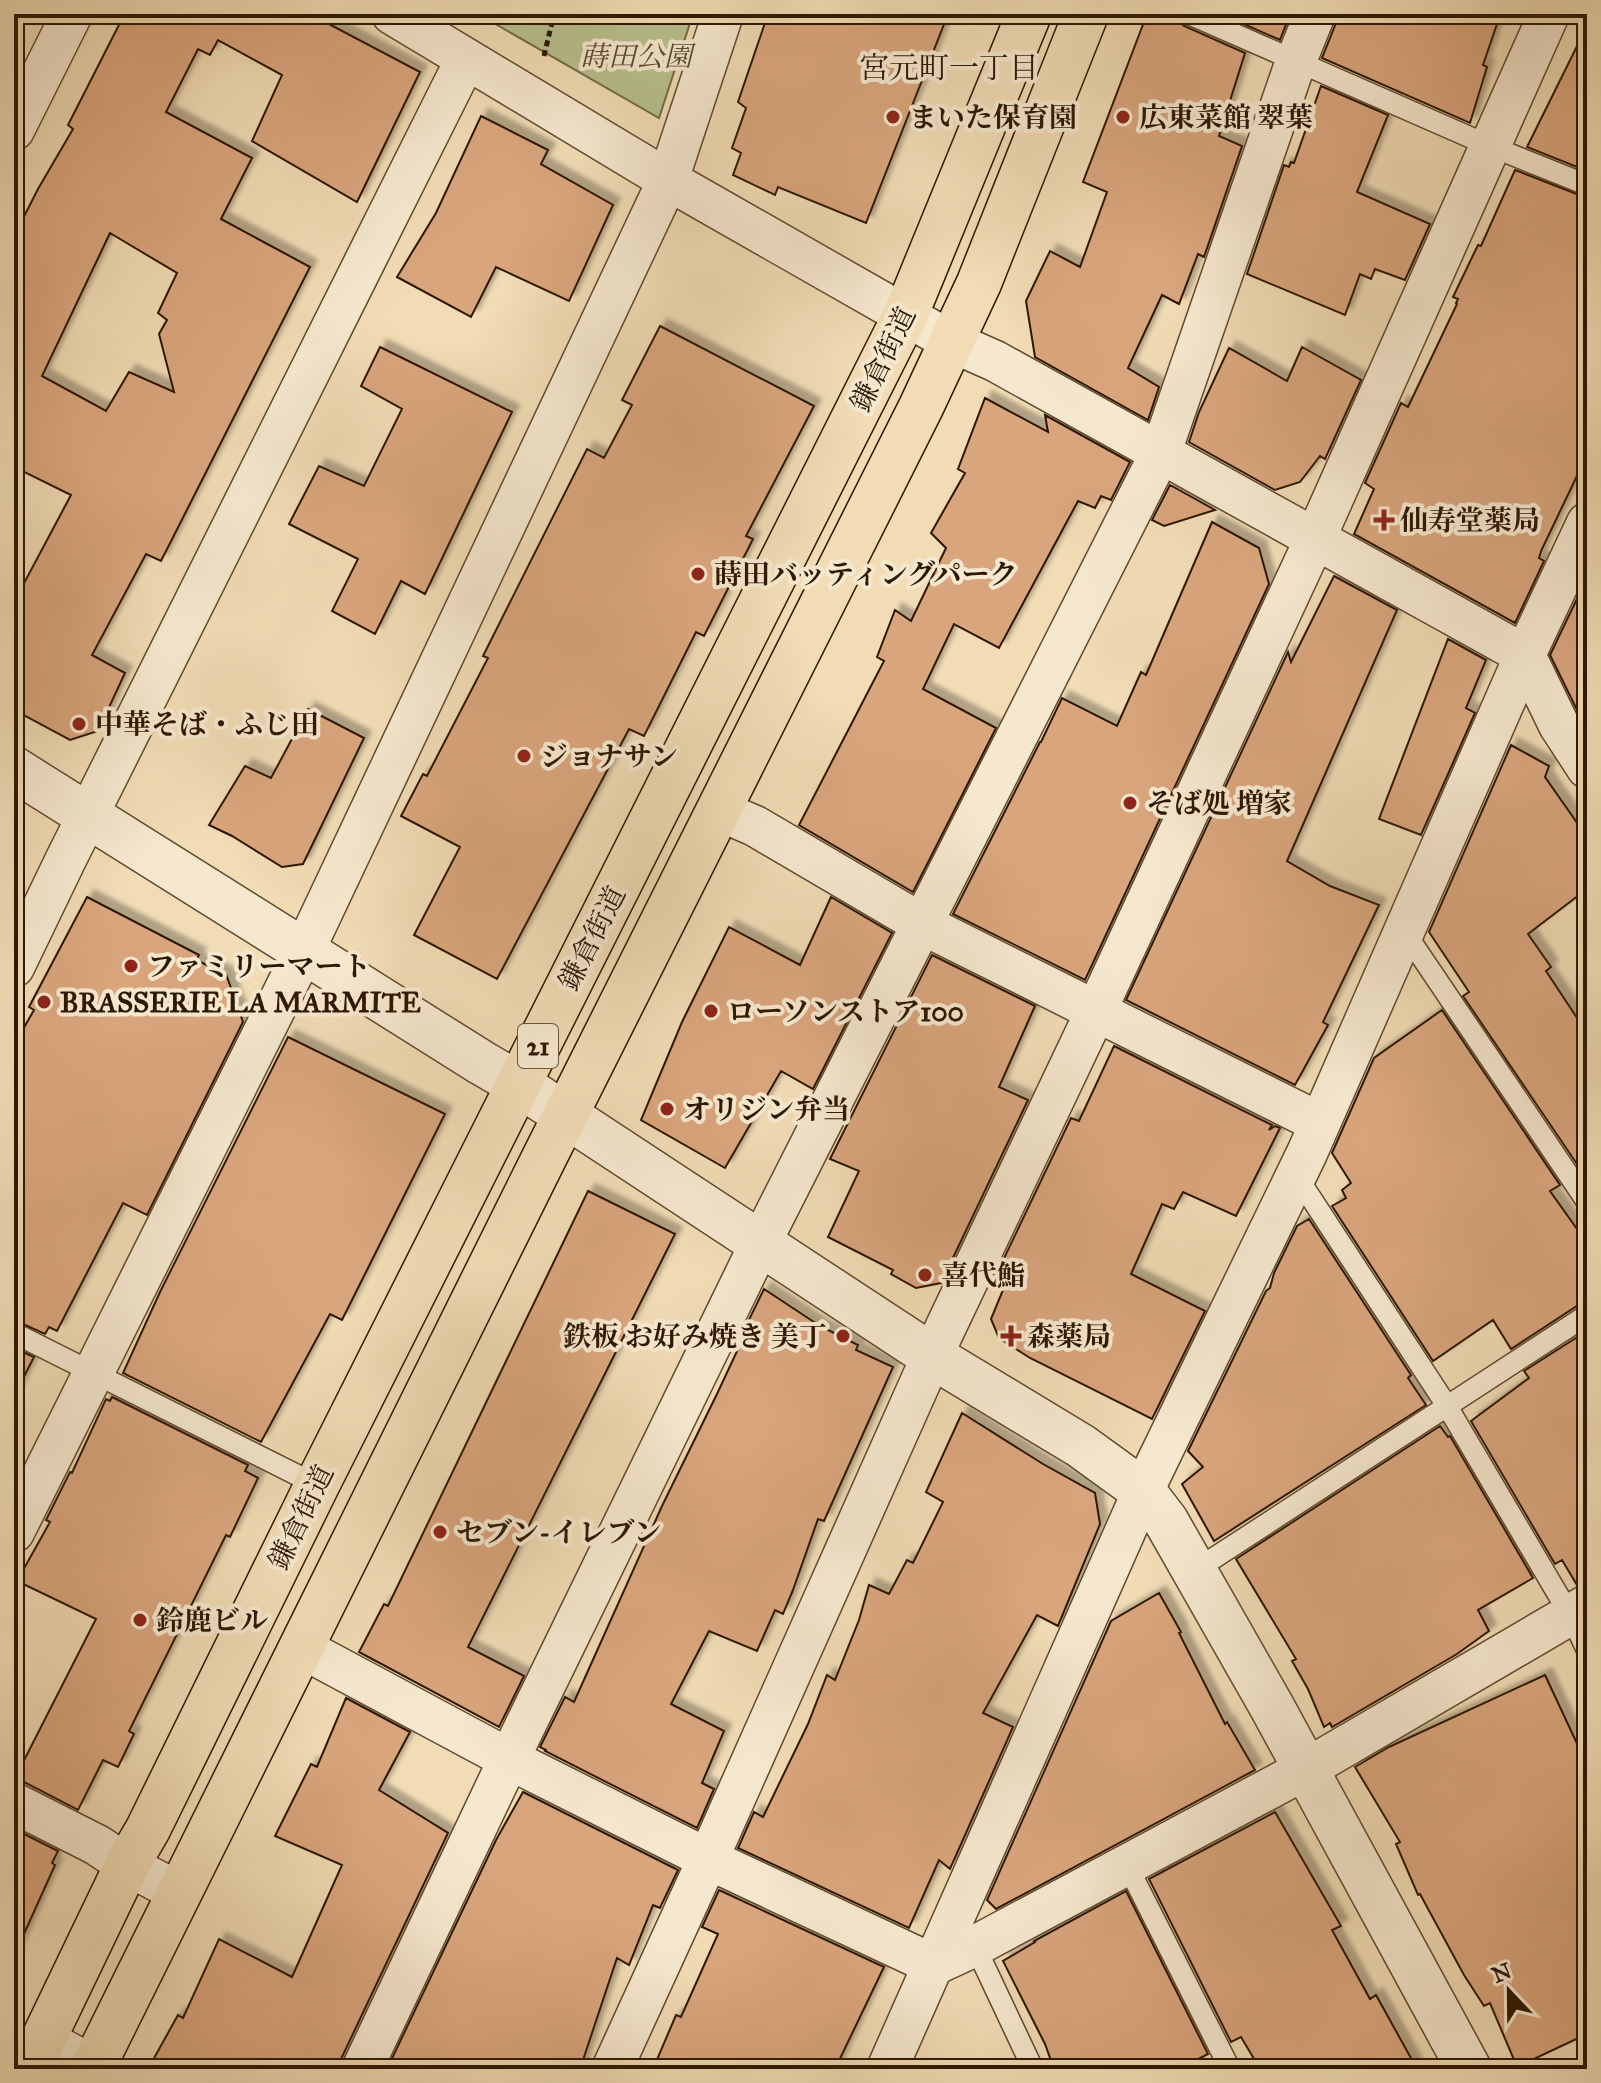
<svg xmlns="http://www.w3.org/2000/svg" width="1601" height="2083" font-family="'IM FELL Great Primer','Noto Serif JP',serif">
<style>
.green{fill:#b8c08e;stroke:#736c47;stroke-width:2}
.building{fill:#d9a57d;stroke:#2e1800;stroke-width:2;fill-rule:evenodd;filter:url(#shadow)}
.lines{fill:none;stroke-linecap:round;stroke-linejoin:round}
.service-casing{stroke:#5f492d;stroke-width:23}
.minor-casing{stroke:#5f492d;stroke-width:43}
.tertiary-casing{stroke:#5f492d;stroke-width:47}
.primary-casing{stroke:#2e1800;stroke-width:47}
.path{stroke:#2e1800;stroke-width:5;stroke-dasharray:6 4;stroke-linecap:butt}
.service{stroke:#f6e8cf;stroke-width:20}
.minor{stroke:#f6e8cf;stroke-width:40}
.tertiary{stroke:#f6e8cf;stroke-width:44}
.primary{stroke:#f1dcb5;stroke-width:44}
.poi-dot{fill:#8f2418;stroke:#f6e8cf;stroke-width:3}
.labels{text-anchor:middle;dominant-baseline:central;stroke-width:8;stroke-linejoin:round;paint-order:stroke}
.shield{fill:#f6e8cf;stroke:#6a563e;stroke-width:2}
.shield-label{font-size:26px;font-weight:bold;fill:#2e1800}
.park-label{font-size:28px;font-style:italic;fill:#574a2b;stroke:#f6e8cf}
.poi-label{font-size:28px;font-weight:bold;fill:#2e1800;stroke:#f6e8cf;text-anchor:start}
.street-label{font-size:28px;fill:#2e1800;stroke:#f6e8cf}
.neighbourhood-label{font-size:30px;fill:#2e1800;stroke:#f6e8cf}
</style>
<defs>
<filter id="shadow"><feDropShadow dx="7" dy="-7" stdDeviation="2" flood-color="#0004"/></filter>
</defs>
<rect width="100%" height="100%" fill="#f1dcb5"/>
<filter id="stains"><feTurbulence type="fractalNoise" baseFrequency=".0025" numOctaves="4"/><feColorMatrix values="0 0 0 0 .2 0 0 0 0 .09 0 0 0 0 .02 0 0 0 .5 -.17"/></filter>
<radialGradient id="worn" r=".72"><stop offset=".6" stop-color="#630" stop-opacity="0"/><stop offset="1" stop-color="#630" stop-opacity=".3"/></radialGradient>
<path class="green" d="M 478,14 L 693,14 L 659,118 Z"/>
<path class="building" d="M 121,14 L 310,14 L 420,72 L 357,202 L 252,141 L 282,75 L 218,40 L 210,55 L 198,49 L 166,112 L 252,158 L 221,219 L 310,267 L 161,561 L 146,554 L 92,655 L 125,673 L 98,731 L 70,740 L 14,710 L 14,602 L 71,495 L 14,467 L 14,236 L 38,189 L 73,129 L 68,125 L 124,15 ZM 110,233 L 177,273 L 158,313 L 167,320 L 159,334 L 174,392 L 129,372 L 106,411 L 42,376 Z
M 768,14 L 948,14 L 866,223 L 778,187 L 775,195 L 733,175 L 741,153 L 732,148 L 746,108 L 738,102 Z
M 1147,14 L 1176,14 L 1178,21 L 1184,26 L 1245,53 L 1219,136 L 1242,146 L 1204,257 L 1198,254 L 1179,304 L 1162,295 L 1128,368 L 1159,387 L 1148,420 L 1035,357 L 1026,301 L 1050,251 L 1080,267 L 1107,192 L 1083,182 Z
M 1221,14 L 1290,14 L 1280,40 Z
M 1337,14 L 1476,14 L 1497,24 L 1483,65 L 1487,67 L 1470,123 L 1322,58 L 1336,23 Z
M 1587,26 L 1587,171 L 1527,147 Z
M 1321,86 L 1388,115 L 1357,192 L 1430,224 L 1405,280 L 1375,269 L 1371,279 L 1360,274 L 1345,315 L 1247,274 L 1284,165 L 1289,167 L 1291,162 L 1294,163 Z
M 481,116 L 548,150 L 541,164 L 613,205 L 569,301 L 496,267 L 471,317 L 397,277 L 436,213 Z
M 1515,170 L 1587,198 L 1587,455 L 1541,551 L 1539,558 L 1544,561 L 1515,623 L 1354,534 L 1374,489 L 1365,483 L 1401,403 L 1408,407 L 1457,304 L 1456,303 L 1458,299 L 1453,297 L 1478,245 L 1481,246 Z
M 660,326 L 814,406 L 746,536 L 753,539 L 704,636 L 696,632 L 644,736 L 629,729 L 497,979 L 414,935 L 460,847 L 401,816 L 423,774 L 427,776 L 488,658 L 483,656 L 587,449 L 604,458 L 632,405 L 622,400 Z
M 380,347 L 512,412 L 425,594 L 401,581 L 375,634 L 332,611 L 358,559 L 289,524 L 319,466 L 364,486 L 402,409 L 361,386 Z
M 1302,347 L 1361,380 L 1325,459 L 1320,456 L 1300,482 L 1275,490 L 1189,442 L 1199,412 L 1229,348 L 1287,381 Z
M 985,398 L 1048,432 L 1045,415 L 1130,462 L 1111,500 L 1101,496 L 1095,508 L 1078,501 L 999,648 L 954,624 L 923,689 L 996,728 L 913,892 L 799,825 L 884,661 L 877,657 L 895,610 L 911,621 L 946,548 L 931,533 L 965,473 L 958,469 Z
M 1170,485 L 1215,510 L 1164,526 L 1152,520 Z
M 1212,522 L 1259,548 L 1269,584 L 1085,980 L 953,914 L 1040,742 L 1041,742 L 1062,698 L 1117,726 L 1141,672 L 1146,675 Z
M 1334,576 L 1397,610 L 1287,861 L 1330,886 L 1379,905 L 1323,1022 L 1328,1025 L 1295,1085 L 1126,1000 L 1288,652 L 1291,662 Z
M 1586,580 L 1587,581 L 1587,726 L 1579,714 L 1550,655 Z
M 1448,639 L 1486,660 L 1466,708 L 1475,713 L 1421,835 L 1379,819 Z
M 308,709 L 364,738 L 303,864 L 282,867 L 232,836 L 209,825 L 245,766 L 271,778 Z
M 1511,745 L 1549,766 L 1545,777 L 1587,837 L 1587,889 L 1528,934 L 1551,967 L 1546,971 L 1587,1033 L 1587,1167 L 1581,1170 L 1463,996 L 1469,992 L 1429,932 Z
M 87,897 L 199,955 L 196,960 L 226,974 L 243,1022 L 147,1215 L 123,1203 L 57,1331 L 49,1327 L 45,1334 L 14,1320 L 14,1045 L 34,1010 L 29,1007 Z
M 831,897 L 892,933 L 813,1089 L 781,1071 L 725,1168 L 641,1120 L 682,1022 L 729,927 L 800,965 Z
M 932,955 L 1035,1006 L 999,1087 L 1028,1100 L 941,1283 L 916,1288 L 891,1274 L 893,1270 L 828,1237 L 859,1171 L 830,1159 Z
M 1442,1010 L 1560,1185 L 1550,1191 L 1587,1243 L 1587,1302 L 1580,1304 L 1511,1349 L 1493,1320 L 1433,1361 L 1332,1206 L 1346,1198 L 1342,1190 L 1351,1183 L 1332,1153 L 1374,1058 Z
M 288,1037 L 445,1114 L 342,1320 L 330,1314 L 261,1442 L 123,1373 L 160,1292 Z
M 1114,1046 L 1272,1125 L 1269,1130 L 1275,1126 L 1280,1128 L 1236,1216 L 1183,1192 L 1174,1209 L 1162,1204 L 1131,1274 L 1205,1311 L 1152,1419 L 1030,1358 L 999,1338 L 991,1319 L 1010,1273 L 996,1275 L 1071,1118 L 1079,1121 Z
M 588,1191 L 675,1234 L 468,1647 L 524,1676 L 499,1727 L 359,1652 L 384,1604 L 388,1606 Z
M 1309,1219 L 1411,1375 L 1408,1378 L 1426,1405 L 1214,1541 L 1182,1484 L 1203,1467 L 1188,1451 L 1266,1291 L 1270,1288 L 1274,1273 L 1297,1226 Z
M 764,1289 L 820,1326 L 858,1345 L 856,1350 L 893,1367 L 824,1521 L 818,1519 L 793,1590 L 783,1614 L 775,1610 L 757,1651 L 709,1631 L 671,1704 L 724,1731 L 702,1783 L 714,1789 L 697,1828 L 545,1751 L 546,1750 L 540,1747 L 565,1697 L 574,1702 L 662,1506 L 717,1394 L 746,1332 L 744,1330 Z
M 1587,1331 L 1587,1582 L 1577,1585 L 1562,1560 L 1555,1564 L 1471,1421 L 1529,1378 L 1524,1371 Z
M 14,1348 L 34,1357 L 14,1396 Z
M 112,1397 L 248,1465 L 245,1471 L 258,1478 L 230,1537 L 226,1535 L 129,1731 L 134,1734 L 118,1767 L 103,1760 L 78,1810 L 24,1782 L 14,1780 L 96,1619 L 17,1581 L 50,1522 L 46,1520 L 70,1472 L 72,1473 L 106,1399 L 110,1401 Z
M 962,1413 L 1043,1464 L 1095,1493 L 1100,1524 L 1058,1626 L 1037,1615 L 983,1713 L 1013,1727 L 950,1869 L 939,1860 L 909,1928 L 738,1848 L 754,1812 L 763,1817 L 808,1724 L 827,1675 L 835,1680 L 859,1620 L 869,1585 L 889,1594 L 907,1560 L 913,1563 L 943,1502 L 926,1492 Z
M 1440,1426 L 1448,1437 L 1450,1436 L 1533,1578 L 1478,1610 L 1489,1631 L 1457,1654 L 1332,1727 L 1330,1723 L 1324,1727 L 1308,1689 L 1292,1661 L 1296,1659 L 1236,1559 Z
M 1159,1593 L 1181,1632 L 1179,1633 L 1225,1724 L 1227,1722 L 1255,1770 L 996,1909 L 987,1900 L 1111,1621 Z
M 1545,1675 L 1587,1765 L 1587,2034 L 1517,2067 L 1490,2003 L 1484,2006 L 1464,1975 L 1420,1894 L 1418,1895 L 1396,1844 L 1400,1842 L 1355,1767 L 1389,1747 Z
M 346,1698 L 410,1732 L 379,1790 L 448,1833 L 341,2059 L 339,2069 L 148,2069 L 178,2015 L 183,2018 L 219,1939 L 292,1977 L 342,1865 L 275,1836 L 311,1764 L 317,1767 Z
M 523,1792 L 678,1870 L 660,1908 L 653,1905 L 629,1965 L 617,1958 L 580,2069 L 387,2069 L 496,1840 Z
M 1275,1812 L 1341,1926 L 1332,1930 L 1370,1999 L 1376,1995 L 1417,2069 L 1260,2069 L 1241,2037 L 1231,2042 L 1149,1879 Z
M 14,1829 L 58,1851 L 52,1863 L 55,1865 L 14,1956 Z
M 719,1890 L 884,1967 L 835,2069 L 653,2069 L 676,2015 L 681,2017 L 718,1934 L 702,1927 Z
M 1126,1891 L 1208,2054 L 1179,2069 L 1054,2069 L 1045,2044 L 1003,1961 L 1035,1942 L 1034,1941 Z"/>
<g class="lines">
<g class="service-casing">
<path id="service" d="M 1189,14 L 1490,146 L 1587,185
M 1404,931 L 1587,1202
M 1296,1175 L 1447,1406 L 1570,1615 L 1587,1650
M 14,1333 L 317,1485
M 1194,1571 L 1587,1315
M 1127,1865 L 1230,2069
M 975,1946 L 1033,2069"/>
</g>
<g class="minor-casing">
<path id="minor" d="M 392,14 L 668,180 L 952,342 L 995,361 L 1525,655 L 1559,725 L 1587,768
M 14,130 L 72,14
M 718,810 L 755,826 L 922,924 L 1320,1123
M 14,967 L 66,859 L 466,59
M 14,1532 L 304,951 L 668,180 L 723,14
M 300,1647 L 509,1759 L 708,1859 L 934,1965 L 975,1946 L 1306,1769 L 1587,1605
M 14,1803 L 97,1845 L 127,1865 L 180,1893
M 43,2039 L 99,2069
M 362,2069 L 509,1759 L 760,1244 L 1161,452 L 1296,61 L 1315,14
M 612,2069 L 708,1859 L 932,1356 L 1096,1011 L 1315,539 L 1549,14
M 887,2069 L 1143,1491 L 1307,1153 L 1525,655 L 1587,523"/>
</g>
<g class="tertiary-casing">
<path id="tertiary" d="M 14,769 L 482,1063 L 518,1084 L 932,1356 L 1081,1446 L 1143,1491 L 1166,1521 L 1272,1707 L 1469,2069"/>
</g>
<g class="primary-casing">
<path id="primary" d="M 29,2069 L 127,1865 L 148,1829 L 317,1485 L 906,314 L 1029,14
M 92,2069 L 544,1158 L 921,407 L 979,283 L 1086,14"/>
</g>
<path class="path" d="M 544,56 L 554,14"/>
<use href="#service" class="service"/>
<use href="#minor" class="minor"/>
<use href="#tertiary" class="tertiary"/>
<use href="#primary" class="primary"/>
</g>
<g class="poi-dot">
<circle cx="893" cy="117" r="8"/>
<circle cx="1123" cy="117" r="8"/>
<path d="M1380 508h8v8h8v8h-8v8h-8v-8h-8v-8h8z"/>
<circle cx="698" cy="574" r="8"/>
<circle cx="79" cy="724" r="8"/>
<circle cx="524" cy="756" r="8"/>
<circle cx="1130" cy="803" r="8"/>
<circle cx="131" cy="966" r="8"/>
<circle cx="44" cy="1002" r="8"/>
<circle cx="711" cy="1011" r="8"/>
<circle cx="667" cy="1109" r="8"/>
<circle cx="925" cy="1275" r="8"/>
<circle cx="843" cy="1336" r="8"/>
<path d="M1007 1324h8v8h8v8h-8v8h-8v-8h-8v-8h8z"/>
<circle cx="440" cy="1532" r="8"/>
<circle cx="140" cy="1620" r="8"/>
</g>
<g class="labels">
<rect class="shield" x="518" y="1024" width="40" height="44" rx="6"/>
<g class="shield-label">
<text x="538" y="1046">21</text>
</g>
<g class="park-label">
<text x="636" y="56">蒔田公園</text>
</g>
<g class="poi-label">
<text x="909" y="117">まいた保育園</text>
<text x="1139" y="117">広東菜館 翠葉</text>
<text x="1400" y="520">仙寿堂薬局</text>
<text x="714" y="574">蒔田バッティングパーク</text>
<text x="95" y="724">中華そば・ふじ田</text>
<text x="540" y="756">ジョナサン</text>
<text x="1146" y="803">そば処 増家</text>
<text x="147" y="966">ファミリーマート</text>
<text x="60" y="1002">BRASSERIE LA MARMITE</text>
<text x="727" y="1011">ローソンストア100</text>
<text x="683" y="1109">オリジン弁当</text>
<text x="941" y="1275">喜代鮨</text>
<text x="827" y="1336" text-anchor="end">鉄板 お好み焼き 美丁</text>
<text x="1027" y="1336">森薬局</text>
<text x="456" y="1532">セブン-イレブン</text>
<text x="156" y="1620">鈴鹿ビル</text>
</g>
<g class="street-label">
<text transform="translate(883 359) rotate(-64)">鎌倉街道</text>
<text transform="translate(592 938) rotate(-63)">鎌倉街道</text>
<text transform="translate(301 1517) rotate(-64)">鎌倉街道</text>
</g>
<g class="neighbourhood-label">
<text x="949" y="68">宮元町一丁目</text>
</g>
</g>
<rect width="1601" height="2083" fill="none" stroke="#f1dcb5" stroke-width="48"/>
<rect x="16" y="16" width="1569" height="2051" fill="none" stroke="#2e1800" stroke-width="4"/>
<rect x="24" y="24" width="1553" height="2035" fill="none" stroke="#2e1800" stroke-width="2"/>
<g transform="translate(1509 1991) rotate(338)" stroke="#f6e8cf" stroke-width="6" paint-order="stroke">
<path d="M0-6L14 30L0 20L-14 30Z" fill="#2e1800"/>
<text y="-12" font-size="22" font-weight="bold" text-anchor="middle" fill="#2e1800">N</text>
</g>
<rect width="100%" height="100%" filter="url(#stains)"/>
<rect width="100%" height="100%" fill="url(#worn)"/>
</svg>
